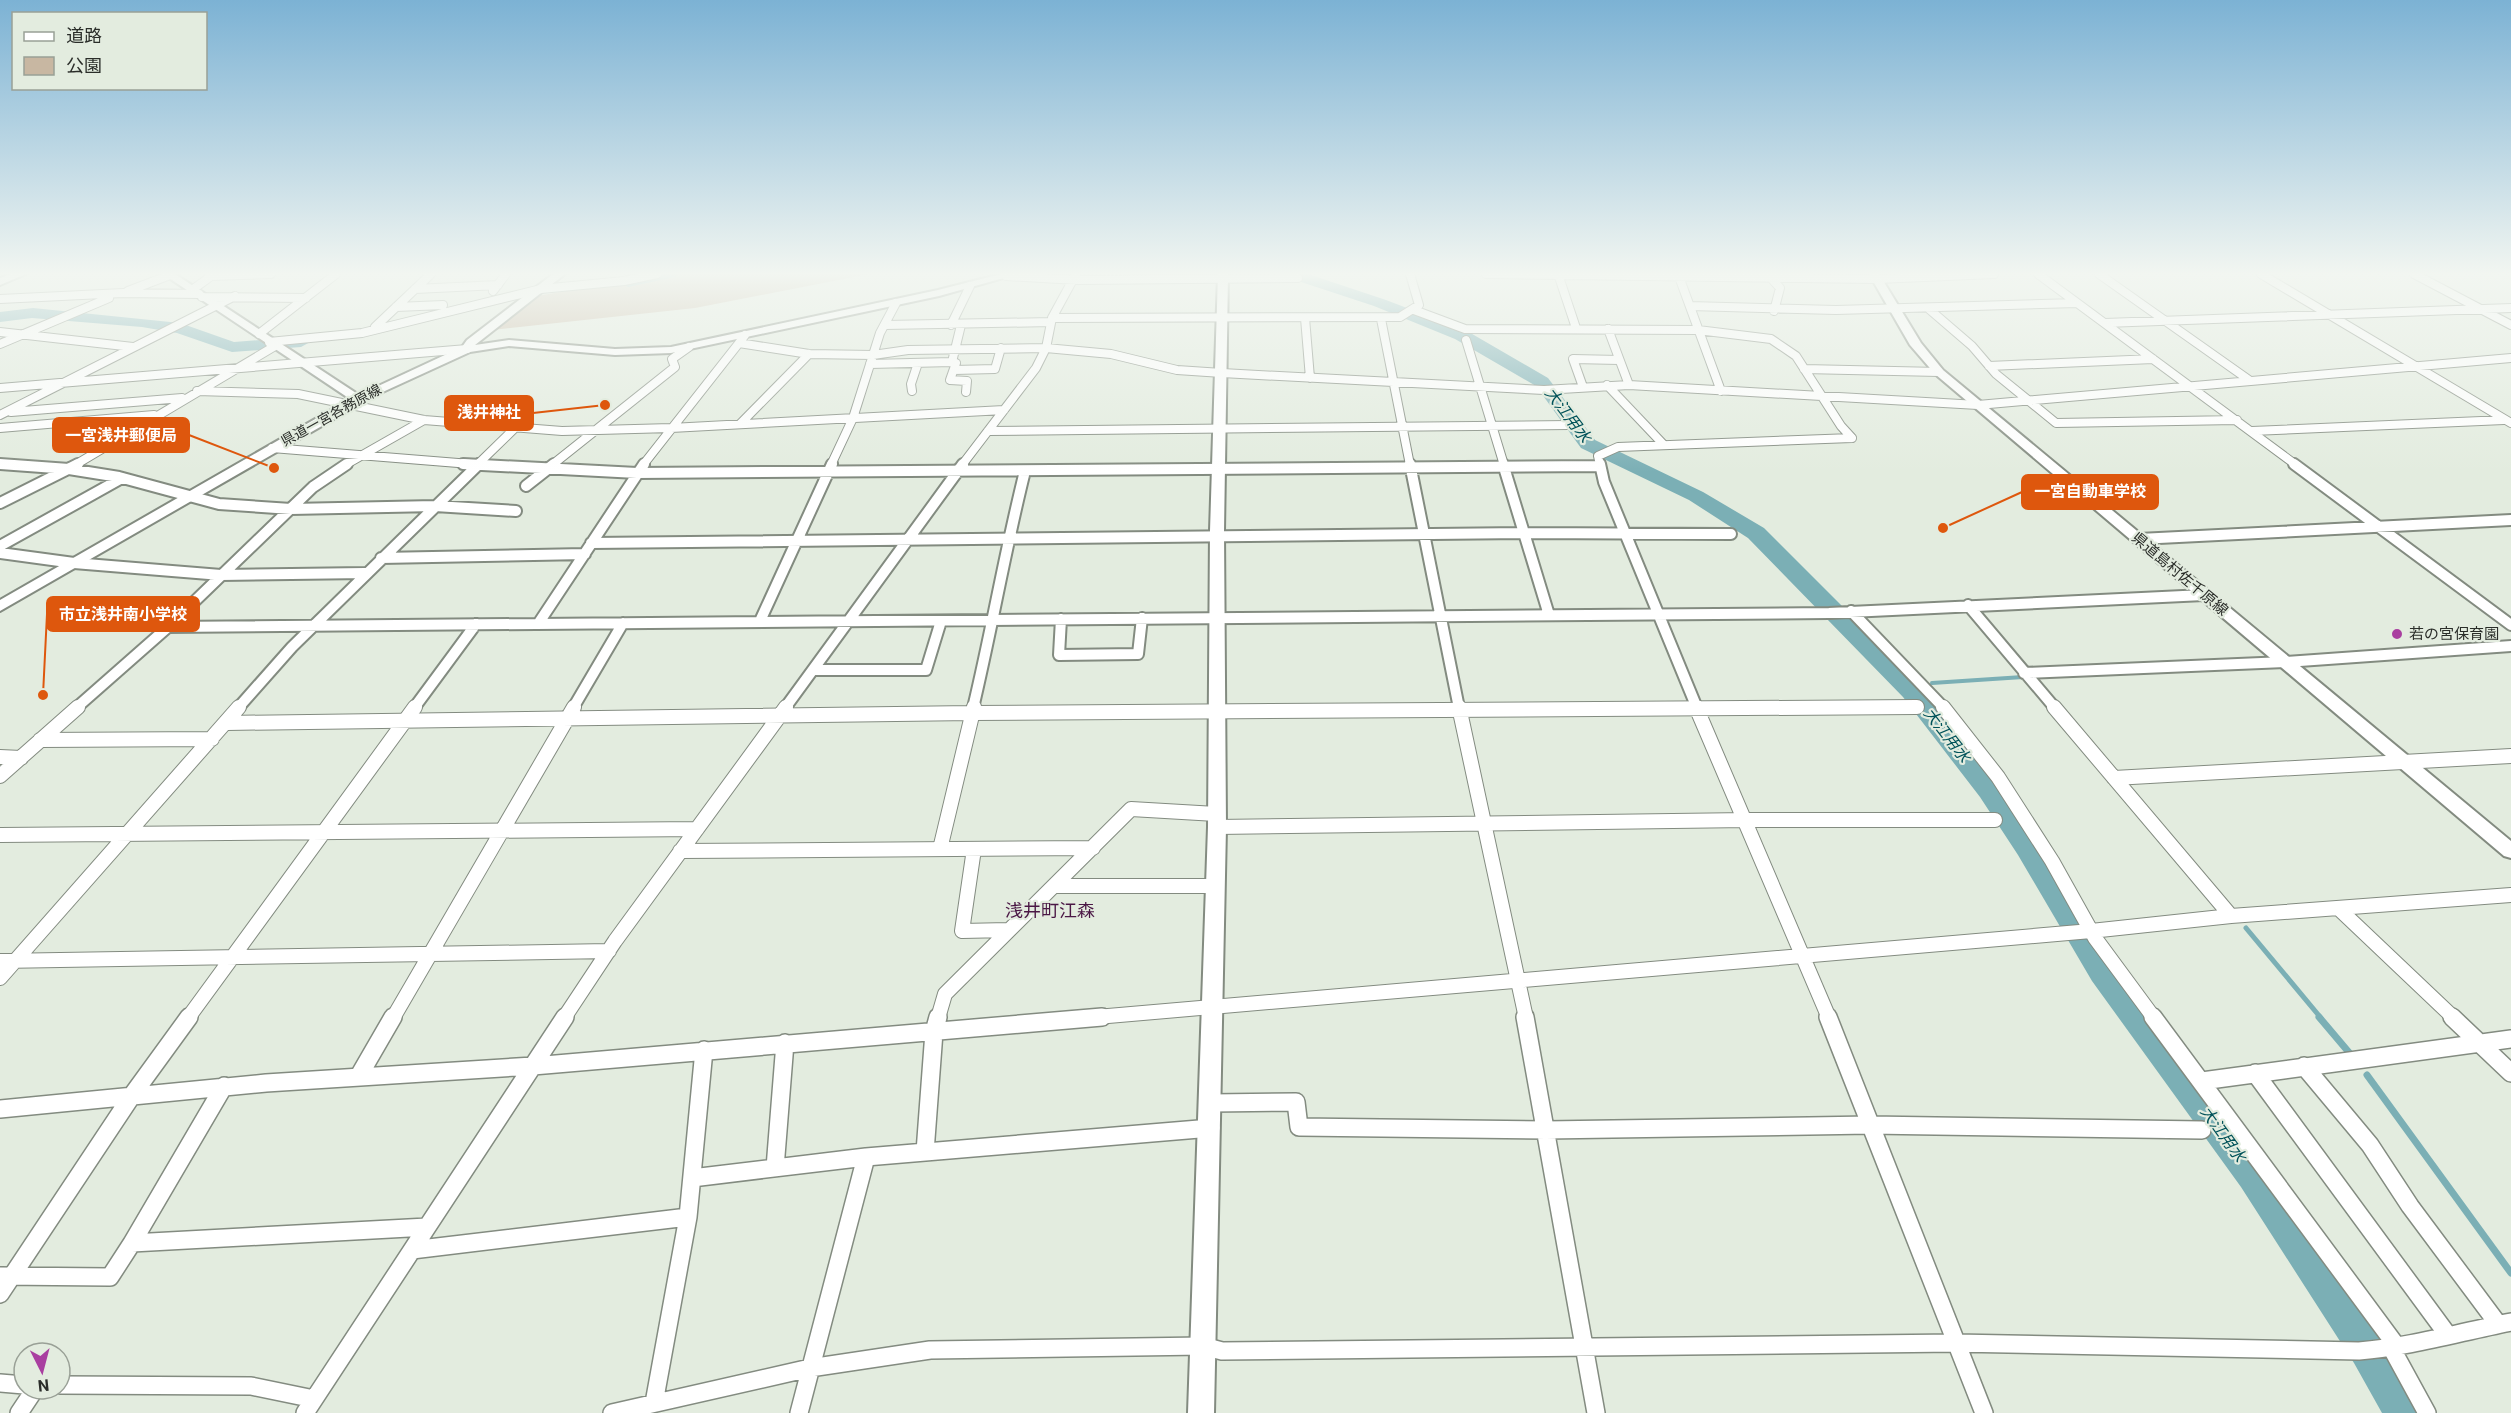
<svg xmlns="http://www.w3.org/2000/svg" width="2511" height="1413" font-family="Roboto,'Noto Sans JP',sans-serif">
<style>
.green{fill:#c8b7a2}
.lines{fill:none;stroke-linecap:round;stroke-linejoin:round}
.stream-far2{stroke:#7bafb5;stroke-width:4}
.stream-far1{stroke:#7bafb5;stroke-width:5}
.stream{stroke:#7bafb5;stroke-width:7}
.river{fill:#7bafb5;fill-rule:evenodd}
.street-far3-casing{stroke:#838b80;stroke-width:10}
.street-far2-casing{stroke:#838b80;stroke-width:14}
.street-far1-casing{stroke:#838b80;stroke-width:16}
.street-casing{stroke:#838b80;stroke-width:20}
.secondary-casing{stroke:#838b80;stroke-width:4}
.street-far3{stroke:#fff;stroke-width:8}
.street-far2{stroke:#fff;stroke-width:10}
.street-far1{stroke:#fff;stroke-width:14}
.street{stroke:#fff;stroke-width:17}
.secondary{fill:#fff;fill-rule:evenodd}
.poi-dot{fill:#a93fa0;stroke:#e3ecdf;stroke-width:2}
.labels{text-anchor:middle;dominant-baseline:central;stroke-width:4.5;stroke-linejoin:round;paint-order:stroke}
.far-street-label{font-size:14px;fill:#2a2d29;stroke:#e3ecdf}
.street-label{font-size:15px;fill:#2a2d29;stroke:#e3ecdf}
.poi-label{font-size:15px;fill:#2a2d29;stroke:#e3ecdf;text-anchor:start}
.water-label{font-size:16px;font-style:italic;fill:#005259;stroke:#e3ecdf}
.quarter-label{font-size:18px;fill:#4a1745;stroke:#e3ecdf}
.leader{fill:none;stroke:#de570d;stroke-width:2}
.callout-dot{fill:#de570d;stroke:#e3ecdf;stroke-width:2}
.callout{fill:#de570d;stroke:#de570d;stroke-width:2}
.callout-label{font-size:16px;text-anchor:middle;font-weight:bold;fill:#fff}
</style>
<rect width="100%" height="100%" fill="#e3ecdf"/>
<path class="green" d="M 671,274 L 869,274 L 695,308 L 492,330 L 536,296 Z"/>
<g class="lines">
<path class="stream-far2" d="M 1932,683 L 2023,677"/>
<path class="stream-far1" d="M 2246,928 L 2321,1018"/>
<path class="stream" d="M 2319,1017 L 2352,1056
M 2367,1075 L 2511,1273"/>
<path class="river" d="M 644,274 L 677,274 L 675,277 L 628,287 L 620,282 L 622,279 Z
M 1284,274 L 1308,274 L 1386,300 L 1467,331 L 1548,378 L 1595,440 L 1703,492 L 1764,528 L 1921,685 L 2000,783 L 2040,843 L 2084,918 L 2114,963 L 2267,1165 L 2382,1335 L 2426,1413 L 2382,1413 L 2354,1363 L 2241,1187 L 2092,981 L 2018,855 L 1980,797 L 1903,697 L 1748,538 L 1689,500 L 1581,448 L 1536,386 L 1455,339 L 1374,306 L 1286,277 Z
M 33,308 L 180,323 L 234,342 L 301,337 L 310,342 L 301,347 L 232,352 L 177,333 L 142,327 L 32,318 L 0,322 L 0,312 Z"/>
<g class="street-far3-casing">
<path id="street-far3" d="M 1486,274 L 1877,279 L 1994,274
M 1558,274 L 1576,328
M 1678,274 L 1721,391
M 2038,274 L 2296,465
M 2099,274 L 2249,380
M 2261,274 L 2511,423
M 2414,274 L 2511,325
M 212,276 L 271,274
M 1006,276 L 1077,280 L 1298,278
M 1770,277 L 1780,288 L 1774,311
M 415,289 L 498,285
M 192,290 L 214,274
M 128,291 L 170,275
M 493,291 L 506,274
M 202,297 L 306,298
M 0,299 L 123,293 L 199,294
M 1690,306 L 1836,310 L 2077,303
M 396,307 L 443,305
M 1929,309 L 1972,346 L 1996,374 L 2056,423 L 2237,420
M 1414,310 L 1465,329 L 1698,330 L 1771,339 L 1796,356 L 1841,426 L 1852,438
M 1052,318 L 1400,317 L 1419,305 L 1410,274
M 1305,318 L 1310,378
M 1381,319 L 1410,465
M 2105,323 L 2511,308
M 885,325 L 1051,322
M 951,325 L 970,286
M 375,327 L 431,274
M 1608,329 L 1629,385
M 0,332 L 133,347
M 259,334 L 336,274
M 745,335 L 739,343 L 809,354 L 873,355 L 908,350 L 1046,348 L 1111,354 L 1177,370 L 1222,373 L 1544,390 L 1629,385 L 1978,405 L 2511,358
M 1466,340 L 1504,465
M 269,342 L 362,333 L 541,289 L 624,281 L 657,274
M 0,344 L 109,298
M 956,363 L 950,380 L 967,381 L 966,392
M 870,364 L 952,362 L 961,325
M 1989,366 L 2153,359
M 1804,369 L 1939,372
M 954,370 L 995,369 L 1001,348
M 1607,385 L 1663,444
M 1583,387 L 1573,359 L 1619,360
M 0,388 L 467,349
M 197,391 L 298,394 L 424,420 L 562,431 L 671,428 L 1004,410
M 912,391 L 911,384 L 918,363
M 11,412 L 182,398
M 0,415 L 235,296
M 740,424 L 809,354
M 0,428 L 154,415
M 988,431 L 1568,425
M 2252,431 L 2504,420
M 272,448 L 483,465
M 0,464 L 17,465
M 75,465 L 275,346
M 345,465 L 424,420
M 477,465 L 514,429
M 552,465 L 675,367 L 672,359 L 689,347
M 643,465 L 739,343
M 831,465 L 853,418 L 880,333 L 896,303
M 962,465 L 1036,368 L 1046,348 L 1052,318 L 1076,274
M 1600,465 L 1598,456 L 1618,447 L 1852,438"/>
</g>
<g class="street-far2-casing">
<path id="street-far2" d="M 0,464 L 69,469 L 119,477 L 219,504 L 291,509 L 435,506 L 516,511
M 463,464 L 637,473 L 1600,466
M 1410,464 L 1459,708
M 1503,464 L 1549,615
M 1600,464 L 1604,482 L 1697,708
M 2294,464 L 2511,625
M 526,486 L 554,464
M 0,503 L 78,464
M 2139,539 L 2511,520
M 591,543 L 1524,533 L 1731,534
M 0,546 L 122,478
M 0,553 L 74,563 L 221,575 L 365,573
M 381,558 L 585,554
M 1968,605 L 2055,708
M 1851,611 L 1944,708
M 1061,619 L 1059,655 L 1138,654 L 1142,618
M 760,621 L 832,464
M 538,624 L 644,464
M 168,627 L 1829,613 L 2204,595
M 813,670 L 926,670 L 941,621
M 2024,673 L 2285,662 L 2511,646
M 76,708 L 168,627 L 313,487 L 347,464
M 238,708 L 292,647 L 479,464
M 414,708 L 476,624
M 573,708 L 623,623
M 785,708 L 963,464
M 973,708 C 992,629 1005,550 1025,471
M 1732,708 L 1917,707"/>
</g>
<g class="street-far1-casing">
<path id="street-far1" d="M 1459,707 L 1526,1018
M 1696,707 L 1829,1018
M 1943,707 L 1998,777 L 2052,861 L 2095,938 L 2154,1018
M 2054,707 L 2231,916
M 227,723 L 972,713 L 1917,707
M 40,740 L 212,739
M 0,757 L 21,758
M 0,776 L 78,707
M 2114,778 L 2511,756
M 1217,827 L 1747,820 L 1995,820
M 0,835 L 697,829
M 940,849 L 974,707
M 974,849 L 962,931 L 1008,930
M 680,851 L 1093,848
M 1055,886 L 1215,886
M 2338,908 L 2454,1018
M 0,961 L 609,951
M 0,978 L 239,707
M 188,1018 L 415,707
M 393,1018 L 574,707
M 564,1018 L 615,941 L 786,707
M 938,1018 L 945,994 L 1131,809 L 1216,814
M 1085,1018 L 2091,931 L 2231,916 L 2511,895"/>
</g>
<g class="street-casing">
<path id="street" d="M 1525,1017 L 1596,1413
M 1828,1017 L 1984,1413
M 2153,1017 L 2398,1348
M 2452,1017 L 2511,1073
M 2304,1066 L 2370,1145 L 2410,1206 L 2498,1324
M 2255,1073 L 2447,1334
M 360,1074 L 393,1017
M 2202,1081 L 2511,1039
M 1212,1103 L 1296,1102 L 1299,1127 L 1546,1130 L 1870,1125 L 2202,1130
M 0,1109 L 266,1083 L 533,1066 L 1102,1017
M 925,1152 L 934,1032 L 938,1017
M 775,1168 L 785,1043
M 692,1178 L 866,1157 L 1211,1128
M 132,1243 L 224,1086
M 412,1250 L 688,1217
M 0,1276 L 110,1277 L 132,1243 L 427,1227
M 0,1294 L 133,1094 L 189,1017
M 2392,1349 L 2427,1413
M 0,1383 L 24,1385
M 60,1385 L 251,1386 L 314,1399
M 654,1403 L 688,1217 L 704,1050
M 19,1413 L 35,1389
M 305,1413 L 565,1017
M 612,1413 L 810,1368 L 930,1350 L 1203,1346 L 1222,1351 L 1956,1343 L 2359,1351 C 2410,1347 2460,1332 2511,1322
M 799,1413 L 866,1157"/>
</g>
<g class="secondary-casing">
<path id="secondary" d="M 11,274 L 26,274 L 0,285 L 0,278 Z
M 163,274 L 175,274 L 359,395 L 462,347 L 467,340 L 553,274 L 565,274 L 475,345 L 509,340 L 615,349 L 671,347 L 938,290 L 1001,274 L 1018,274 L 939,296 L 671,353 L 615,355 L 509,346 L 470,352 L 374,396 L 0,611 L 0,600 L 350,399 Z
M 1218,274 L 1228,274 L 1224,531 L 1226,827 L 1214,1413 L 1188,1413 L 1208,827 L 1210,531 Z
M 1869,274 L 1879,274 L 1921,343 L 1943,370 L 2511,841 L 2511,858 L 2504,856 L 1935,374 L 1910,345 Z"/>
</g>
<use href="#street-far3" class="street-far3"/>
<use href="#street-far2" class="street-far2"/>
<use href="#street-far1" class="street-far1"/>
<use href="#street" class="street"/>
<use href="#secondary" class="secondary"/>
</g>
<linearGradient id="sky" x2="0" y2="1"><stop stop-color="#7cb2d4"/><stop offset="0.58" stop-color="#f2f6f1"/><stop offset="1" stop-color="#f2f6f1" stop-opacity="0"/></linearGradient>
<rect width="2511" height="472" fill="url(#sky)"/>
<circle class="poi-dot" cx="2397" cy="634" r="6"/>
<g class="labels">
<g class="far-street-label">
<text transform="translate(331 415) rotate(-29)">県道一宮各務原線</text>
</g>
<g class="street-label">
<text transform="translate(2180 574) rotate(40)">県道島村佐千原線</text>
</g>
<g class="poi-label">
<text x="2409" y="634">若の宮保育園</text>
</g>
<g class="water-label">
<text transform="translate(1568 415) rotate(53)">大江用水</text>
<text transform="translate(1947 735) rotate(52)">大江用水</text>
<text transform="translate(2223 1134) rotate(54)">大江用水</text>
</g>
<g class="quarter-label">
<text x="1050" y="910">浅井町江森</text>
</g>
</g>
<path class="leader" d="M605 405L533 413M274 468L189 435M1943 528L2022 492M43 695L47 614"/>
<g class="callout-dot">
<circle cx="605" cy="405" r="6"/>
<circle cx="274" cy="468" r="6"/>
<circle cx="1943" cy="528" r="6"/>
<circle cx="43" cy="695" r="6"/>
</g>
<g class="callout">
<rect x="445" y="396" width="88" height="34" rx="6"/>
<rect x="53" y="418" width="136" height="34" rx="6"/>
<rect x="2022" y="475" width="136" height="34" rx="6"/>
<rect x="47" y="597" width="152" height="34" rx="6"/>
</g>
<g class="callout-label">
<text x="489" y="418">浅井神社</text>
<text x="121" y="441">一宮浅井郵便局</text>
<text x="2090" y="497">一宮自動車学校</text>
<text x="123" y="620">市立浅井南小学校</text>
</g>
<rect x="12" y="12" width="195" height="78" fill="#e3ecdf" stroke="#99a096" stroke-width="1.5"/>
<rect x="24" y="32" width="30" height="9" fill="#ffffff" stroke="#99a096" stroke-width="1.5"/>
<text x="66" y="42" font-size="18" fill="#2a2d29">道路</text>
<rect x="24" y="57" width="30" height="18" fill="#c8b7a2" stroke="#99a096" stroke-width="1.5"/>
<text x="66" y="72" font-size="18" fill="#2a2d29">公園</text>
<g transform="translate(42 1371) rotate(174)"><circle r="28" fill="#e3ecdf" stroke="#99a096" stroke-width="1.5"/>
<path d="M0-4.5L10 22L0 15L-10 22Z" fill="#a93fa0"/>
<text y="-9" font-size="16" font-weight="bold" text-anchor="middle" fill="#2a2d29">N</text>
</g>
</svg>
